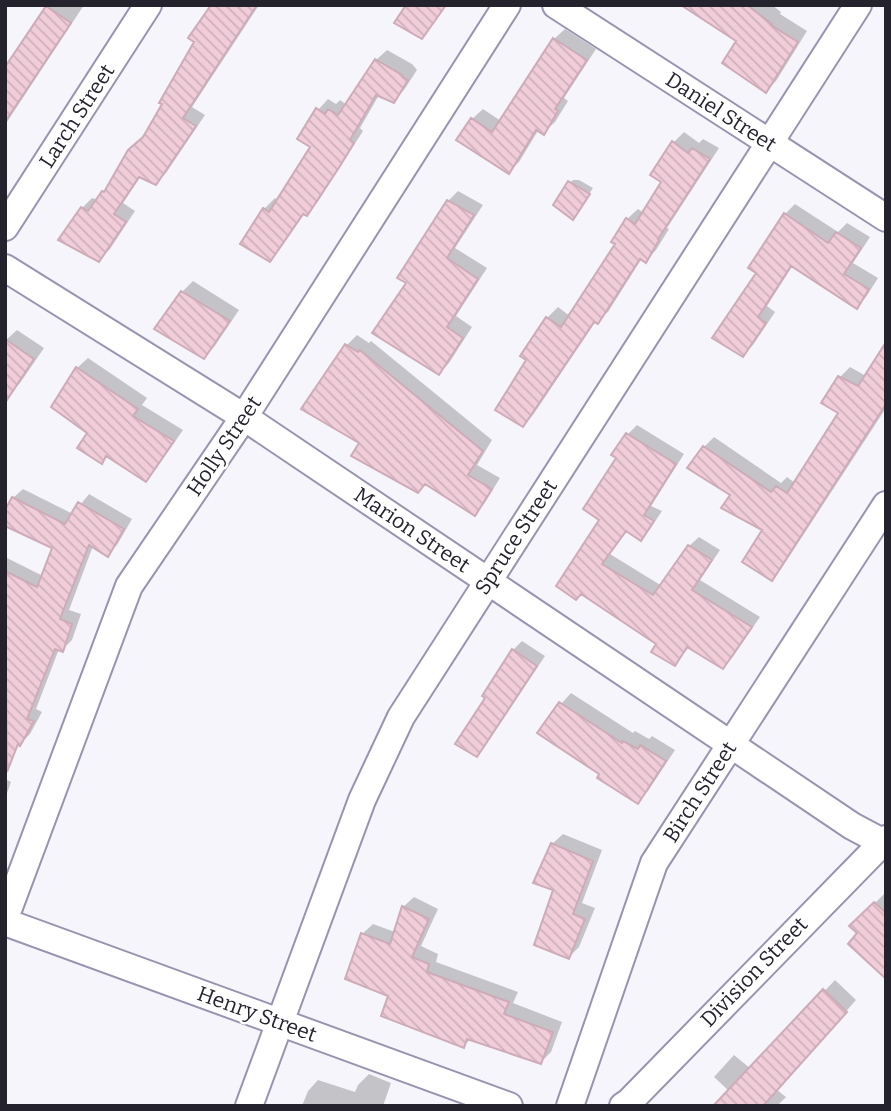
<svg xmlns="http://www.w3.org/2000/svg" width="891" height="1111" font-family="Bitter,serif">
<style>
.shadow{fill:#0003}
.building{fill:url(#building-back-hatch);stroke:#cdabb7;stroke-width:2}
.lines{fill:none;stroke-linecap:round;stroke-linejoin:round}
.minor-casing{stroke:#9993b0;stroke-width:30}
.minor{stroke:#fff;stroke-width:26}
.labels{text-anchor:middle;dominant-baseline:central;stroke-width:5;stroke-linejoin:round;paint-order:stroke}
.street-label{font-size:21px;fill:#24222d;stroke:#fff}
</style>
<defs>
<pattern id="building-back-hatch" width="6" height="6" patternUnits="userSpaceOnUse" patternTransform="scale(1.75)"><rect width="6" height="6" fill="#f0cdd9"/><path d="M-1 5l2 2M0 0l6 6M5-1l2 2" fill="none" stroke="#ceb0bb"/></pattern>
</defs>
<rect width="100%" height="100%" fill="#f6f5fb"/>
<path class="shadow" d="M 47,5 L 84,5 L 5,125 L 5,70 Z
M 226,5 L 259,5 L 192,107 L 205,115 L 166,173 L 156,183 L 141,176 L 123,203 L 135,211 L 110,249 L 99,260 L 82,208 L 92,198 L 98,200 L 147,134 Z
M 685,5 L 772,5 L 781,12 L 780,14 L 807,31 L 776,81 L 766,91 L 739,41 Z
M 565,29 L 596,49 L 564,98 L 568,101 L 555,122 L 544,132 L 539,129 L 519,162 L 508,172 L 472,119 L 483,109 L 501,121 L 554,39 Z
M 387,50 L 412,64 L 417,70 L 404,90 L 393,101 L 379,95 L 360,128 L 363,131 L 317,203 L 305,213 L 280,249 L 269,260 L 242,244 L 264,209 L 275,198 L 278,201 L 313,146 L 318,110 L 328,99 L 336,104 L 340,100 L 347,105 L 376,60 Z
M 684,132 L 699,143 L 703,139 L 719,148 L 667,228 L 669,229 L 656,250 L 646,261 L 642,258 L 608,312 L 596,321 L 533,415 L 523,425 L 528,359 L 523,355 L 547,318 L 558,307 L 570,316 L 618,244 L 627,219 L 638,209 L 644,213 L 663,182 L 673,143 Z
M 573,180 L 579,180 L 593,188 L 573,218 L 567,185 Z
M 458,191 L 483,205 L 455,248 L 487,268 L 456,316 L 472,327 L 449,363 L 439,373 L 408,283 L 448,201 Z
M 795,204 L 838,232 L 847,223 L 870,237 L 853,263 L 878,278 L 866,297 L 856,307 L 793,265 L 767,306 L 775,312 L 753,345 L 743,355 L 758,272 L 751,267 L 785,214 Z
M 193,281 L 239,310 L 214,347 L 203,357 L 157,329 L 182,292 Z
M 17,330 L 44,348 L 20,383 L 10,393 L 6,340 Z
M 357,335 L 369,343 L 371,341 L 492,440 L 477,465 L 500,478 L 484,504 L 474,514 L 426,483 L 418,491 L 361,443 L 304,408 L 347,345 Z
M 886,346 L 886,408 L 781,569 L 771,578 L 765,530 L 732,495 L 704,447 L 714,437 L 781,483 L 787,477 L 795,483 L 840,413 L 840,377 L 850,367 L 866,376 Z
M 88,358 L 147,398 L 142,405 L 183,430 L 156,469 L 146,480 L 108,455 L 101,461 L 89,432 L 77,368 Z
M 637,425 L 684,454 L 651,506 L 662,511 L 650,529 L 641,539 L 628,530 L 610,554 L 662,586 L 689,546 L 699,537 L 720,550 L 700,580 L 760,617 L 732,658 L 722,667 L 690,646 L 675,664 L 659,644 L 581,592 L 619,458 L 628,434 Z
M 23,489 L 73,514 L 89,494 L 132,519 L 117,545 L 107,555 L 93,546 L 69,610 L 81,614 L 72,640 L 62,650 L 59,649 L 36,709 L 42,712 L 30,734 L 20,744 L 5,738 L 5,656 L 10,651 L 5,557 L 43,576 L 54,548 L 13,498 Z
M 522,641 L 545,656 L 486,745 L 477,754 L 487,698 L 513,650 Z
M 571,693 L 633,733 L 635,731 L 649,739 L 652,736 L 675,750 L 648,791 L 638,801 L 602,773 L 561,704 Z
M 5,779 L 11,782 L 5,799 Z
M 563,834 L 602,850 L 582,903 L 595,908 L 579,947 L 569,957 L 556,889 L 552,844 Z
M 885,893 L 886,894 L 886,964 L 852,926 Z
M 414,897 L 438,909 L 421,946 L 438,954 L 436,962 L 518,992 L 513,1003 L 562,1022 L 551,1052 L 541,1062 L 471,1039 L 463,1046 L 391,995 L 362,934 L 373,924 L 395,932 L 403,907 Z
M 835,980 L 856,1000 L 777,1090 L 786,1097 L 777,1106 L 715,1106 L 729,1091 L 714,1077 L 734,1055 L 751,1069 Z
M 369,1074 L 391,1083 L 383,1106 L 302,1106 L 308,1091 L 318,1080 L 355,1092 L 358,1085 Z"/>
<path class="building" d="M 211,5 L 257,5 L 183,118 L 196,126 L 156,185 L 139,177 L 114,214 L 126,222 L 99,262 L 58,240 L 81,207 L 88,211 L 102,191 L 104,192 L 128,150 L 143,137 L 162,104 L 159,103 L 194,42 L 188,38 Z
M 406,5 L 446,5 L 422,39 L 394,23 Z
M 681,5 L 747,5 L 772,24 L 771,25 L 798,42 L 766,93 L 722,63 L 736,41 Z
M 46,6 L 71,23 L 5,122 L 5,67 Z
M 553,38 L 587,60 L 555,109 L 558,111 L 544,135 L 536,130 L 509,174 L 456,140 L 471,118 L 492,132 Z
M 375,59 L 402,75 L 403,77 L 408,80 L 394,103 L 376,95 L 350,140 L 354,143 L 340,166 L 307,216 L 303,214 L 270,262 L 240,244 L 263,208 L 269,212 L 310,147 L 297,139 L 316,108 L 325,114 L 328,109 L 338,115 Z
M 672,141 L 688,153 L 692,148 L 710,159 L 658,239 L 659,240 L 646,263 L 640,259 L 598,324 L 594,322 L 523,427 L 495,410 L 526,360 L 520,356 L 546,317 L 561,327 L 615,244 L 611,242 L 626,218 L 635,224 L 661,182 L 650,175 Z
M 568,181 L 590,194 L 573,220 L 553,205 Z
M 447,200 L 474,215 L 447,258 L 478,279 L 447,327 L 463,338 L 439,375 L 372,333 L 406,283 L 397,278 Z
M 784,213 L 828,243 L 836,232 L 861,248 L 844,274 L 869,289 L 857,309 L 791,266 L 758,317 L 766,323 L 743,357 L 712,338 L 756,273 L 748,268 Z
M 181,291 L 230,321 L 204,359 L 154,329 Z
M 5,339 L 34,359 L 5,403 Z
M 886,342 L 886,404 L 772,581 L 742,562 L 762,530 L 721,508 L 730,495 L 687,468 L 703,446 L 771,492 L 776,486 L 787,493 L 838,413 L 821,403 L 838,376 L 858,386 Z
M 345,344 L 358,352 L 360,350 L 483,451 L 468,475 L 492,489 L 475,516 L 425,484 L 418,493 L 351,456 L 359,443 L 301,409 Z
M 76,367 L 138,409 L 133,416 L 174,441 L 146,482 L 106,456 L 102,464 L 77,448 L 87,433 L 51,407 Z
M 626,433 L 676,464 L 644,515 L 654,521 L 641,541 L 626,531 L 602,564 L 653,595 L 688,545 L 712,560 L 692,590 L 752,627 L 723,669 L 687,647 L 675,666 L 651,652 L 656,644 L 581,594 L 576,600 L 556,586 L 599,520 L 583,509 L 616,458 L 611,455 Z
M 12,497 L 65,524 L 78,502 L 124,529 L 108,557 L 89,545 L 60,619 L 72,624 L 63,652 L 55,649 L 27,719 L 34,721 L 20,746 L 18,744 L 7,772 L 5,571 L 37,587 L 52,548 L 5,526 L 5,510 Z
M 512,649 L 537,666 L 477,757 L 455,744 L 485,698 L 482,696 Z
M 559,702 L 622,743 L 623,741 L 638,749 L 640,745 L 666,761 L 638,804 L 597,778 L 599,774 L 537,733 Z
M 551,843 L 593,861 L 573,914 L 585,919 L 569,959 L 534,945 L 553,890 L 533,883 Z
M 874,902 L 886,913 L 886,979 L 848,944 L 857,933 L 849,926 Z
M 402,906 L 429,919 L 412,957 L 429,964 L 427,972 L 509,1002 L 504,1014 L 553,1032 L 541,1064 L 467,1039 L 464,1048 L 381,1016 L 388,996 L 345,979 L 361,933 L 390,944 Z
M 823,989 L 847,1012 L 763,1106 L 713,1106 Z"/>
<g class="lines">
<g class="minor-casing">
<path id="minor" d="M 556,5 L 886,218
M 5,227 L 148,5
M 5,268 L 244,417 L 852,826 L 886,844
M 5,918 L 129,586 L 244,417 L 507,5
M 5,922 L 509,1106
M 249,1106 L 362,800 L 401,717 L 858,5
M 570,1106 L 654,863 L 886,505
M 623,1106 L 629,1102 L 886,839"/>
</g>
<use href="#minor" class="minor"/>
</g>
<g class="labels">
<g class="street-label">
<text transform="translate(721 112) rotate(33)">Daniel Street</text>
<text transform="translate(77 116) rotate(-57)">Larch Street</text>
<text transform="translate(224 446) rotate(-56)">Holly Street</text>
<text transform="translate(412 530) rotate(34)">Marion Street</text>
<text transform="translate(516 537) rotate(-57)">Spruce Street</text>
<text transform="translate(700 792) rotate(-57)">Birch Street</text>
<text transform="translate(754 972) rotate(-46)">Division Street</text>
<text transform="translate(257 1014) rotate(20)">Henry Street</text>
</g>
</g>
<rect width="891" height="1111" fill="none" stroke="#24222d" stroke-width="14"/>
</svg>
